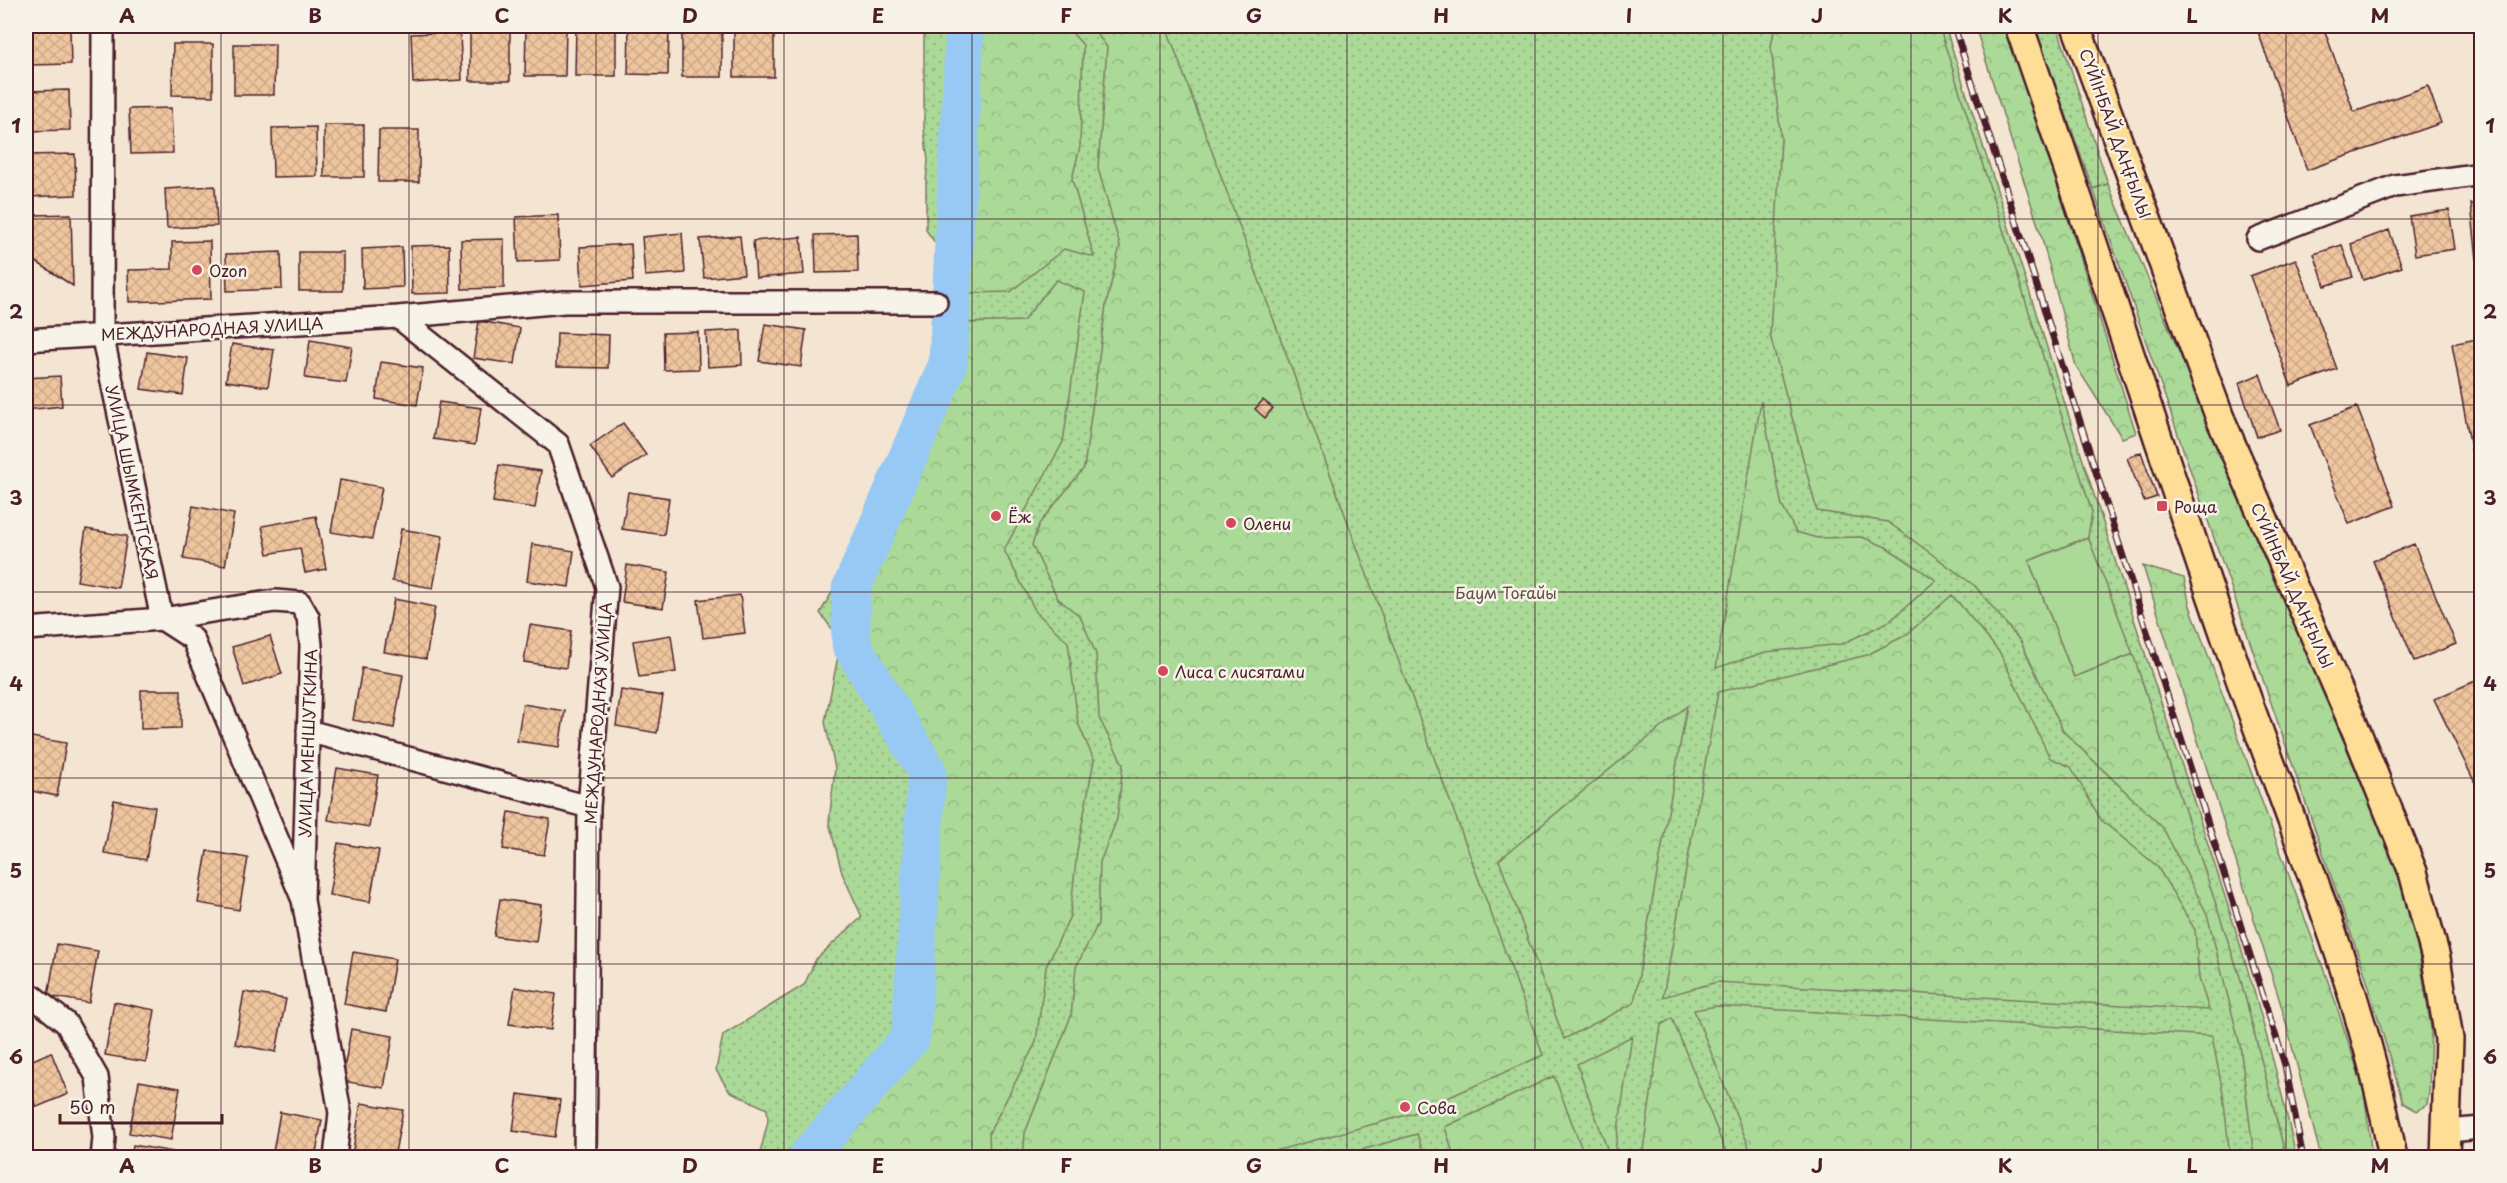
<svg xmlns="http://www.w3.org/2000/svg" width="2507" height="1183" font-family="'Playpen Sans',sans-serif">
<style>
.green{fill:url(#green-dots);stroke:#7a7c62;stroke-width:1.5}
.forest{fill:url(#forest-crowns);stroke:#7a7c62;stroke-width:1.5}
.pitch{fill:#aad998;stroke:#7a7c62;stroke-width:1.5}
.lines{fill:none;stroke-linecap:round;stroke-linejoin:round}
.river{stroke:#97c9f4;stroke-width:39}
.building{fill:url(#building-cross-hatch);stroke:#4a1f2b;stroke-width:1.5}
.minor-casing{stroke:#4a1f2b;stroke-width:26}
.major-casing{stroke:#4a1f2b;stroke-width:32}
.minor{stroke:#f7f3e8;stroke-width:21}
.major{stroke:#fede96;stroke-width:27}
.rail-casing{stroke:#4a1f2b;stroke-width:7}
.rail{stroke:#f7f3e8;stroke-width:4.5;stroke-dasharray:14;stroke-linecap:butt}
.grid{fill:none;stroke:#4a1f2b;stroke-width:1.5;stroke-opacity:0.55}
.poi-dot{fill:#d1495b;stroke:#f7f3e8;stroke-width:2}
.labels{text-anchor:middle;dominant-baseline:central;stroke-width:5;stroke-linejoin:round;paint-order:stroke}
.street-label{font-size:16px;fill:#4a1f2b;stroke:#f7f3e8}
.poi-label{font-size:16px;fill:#4a1f2b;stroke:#f7f3e8;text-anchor:start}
.park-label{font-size:16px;fill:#624e46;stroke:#f7f3e8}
.neatline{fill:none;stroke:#4a1f2b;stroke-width:2}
.grid-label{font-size:20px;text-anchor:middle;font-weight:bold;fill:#4a1f2b}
</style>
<defs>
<pattern id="green-dots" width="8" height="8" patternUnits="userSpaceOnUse" patternTransform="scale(1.5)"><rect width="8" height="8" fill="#aad998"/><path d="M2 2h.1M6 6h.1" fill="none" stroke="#94ba83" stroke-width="1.8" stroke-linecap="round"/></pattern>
<pattern id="forest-crowns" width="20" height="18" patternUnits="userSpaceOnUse" patternTransform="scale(1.5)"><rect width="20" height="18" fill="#aad998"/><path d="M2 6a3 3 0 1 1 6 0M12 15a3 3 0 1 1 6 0" fill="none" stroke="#94ba83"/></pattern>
<pattern id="building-cross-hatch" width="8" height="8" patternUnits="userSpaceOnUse" patternTransform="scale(1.5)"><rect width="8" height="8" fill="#eec59e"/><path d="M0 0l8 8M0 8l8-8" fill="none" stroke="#cea988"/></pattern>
</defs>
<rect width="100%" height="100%" fill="#f4e5d2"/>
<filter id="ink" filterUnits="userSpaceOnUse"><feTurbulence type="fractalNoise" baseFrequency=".0167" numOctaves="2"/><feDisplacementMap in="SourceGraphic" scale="12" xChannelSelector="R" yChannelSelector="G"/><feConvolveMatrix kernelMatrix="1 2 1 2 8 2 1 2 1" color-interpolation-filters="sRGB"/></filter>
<g filter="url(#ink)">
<path class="green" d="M 924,26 L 1945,26 C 2013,243 2083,461 2153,678 C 2205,837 2262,994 2296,1157 L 759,1157 L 768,1121 L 767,1109 L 729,1091 L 716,1070 L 723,1035 L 804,985 L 816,959 L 862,917 L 842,873 L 829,822 L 835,768 L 825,722 L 841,641 L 820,613 L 838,582 L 850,549 L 909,431 L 932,402 L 948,364 L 958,276 L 926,230 L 926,181 L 928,161 L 924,129 Z
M 2034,26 L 2057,26 L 2108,184 L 2093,189 Z"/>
<path class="forest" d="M 981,26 L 1066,26 L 1083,45 L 1080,147 L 1072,179 L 1094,257 L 1064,249 L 1010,292 L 969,293 Z
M 1091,26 L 1166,26 L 1543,1055 L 1414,1113 L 1253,1157 L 1023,1158 L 1025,1133 L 1071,1016 L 1076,967 L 1098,924 L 1100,862 L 1117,819 L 1123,764 L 1099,718 L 1096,654 L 1080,616 L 1058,599 L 1032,545 L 1039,524 L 1084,468 L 1106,305 L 1120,246 L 1098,168 L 1107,47 Z
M 1775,26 L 1939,26 L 2092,512 L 2088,537 L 2029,561 L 2074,677 L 2133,654 L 2240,977 L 2286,1157 L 2254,1157 L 2240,1045 L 2207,914 L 2163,828 L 2063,731 L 2021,642 L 1975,586 L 1888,522 L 1817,511 L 1770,335 L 1781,139 L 1771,46 Z
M 1975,26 L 2007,26 L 2136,433 L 2122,438 L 2076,366 L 2041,235 Z
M 2108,184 L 2410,898 L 2431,1028 L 2429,1092 L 2427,1105 L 2417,1111 L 2403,1103 L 2366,977 L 2093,189 Z
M 1056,280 L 1085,292 L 1063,442 L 1004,550 L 1036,612 L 1068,642 L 1078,723 L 1094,760 L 1077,851 L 1070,916 L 1046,967 L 1036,1042 L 989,1133 L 990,1157 L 844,1157 L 836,1152 L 927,1044 L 940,760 L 870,641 L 865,593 L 960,378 L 966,323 L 1023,321 Z
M 1761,401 L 1782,506 L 1796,532 L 1817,538 L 1862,537 L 1886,547 L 1936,580 L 1890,621 L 1842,644 L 1766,652 L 1716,668 Z
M 2143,566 L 2184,578 L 2190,606 L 2333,995 L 2364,1090 L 2372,1157 L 2321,1157 L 2282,1008 Z
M 1952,595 L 2000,653 L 2050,758 L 2071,767 L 2101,820 L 2157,866 L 2195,930 L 2199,978 L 2209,1010 L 1717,982 L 1663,997 L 1718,692 L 1867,655 L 1906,635 Z
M 1687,706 L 1634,1003 L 1564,1039 L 1499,860 Z
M 1716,1006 L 2212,1036 L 2223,1094 L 2230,1157 L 1753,1157 L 1694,1010 Z
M 1672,1018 L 1728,1157 L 1642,1157 L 1661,1025 Z
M 1632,1036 L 1614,1157 L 1610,1157 L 1577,1064 Z
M 1554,1076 L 1585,1157 L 1454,1157 L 1445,1127 Z
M 1417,1134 L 1425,1157 L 1337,1157 Z"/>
<path class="pitch" d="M 2088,537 L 2133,654 L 2074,677 L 2029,561 Z"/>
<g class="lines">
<path class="river" d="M 807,1158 L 911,1037 L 927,771 L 851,644 L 851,589 L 948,364 L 965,26"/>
</g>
<path class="building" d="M 526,26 L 566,26 L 565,76 L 525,76 Z
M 576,26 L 616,26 L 616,76 L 575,76 Z
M 629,26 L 669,26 L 668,75 L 628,74 Z
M 682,26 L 722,26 L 722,77 L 682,77 Z
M 734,26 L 774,26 L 774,77 L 734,77 Z
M 2256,26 L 2323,26 L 2354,112 L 2428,86 L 2441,123 L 2307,170 Z
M 70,29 L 71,64 L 30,65 L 29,30 Z
M 470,30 L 510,30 L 510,81 L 470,81 Z
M 460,32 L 462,80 L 413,83 L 411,34 Z
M 173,44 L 213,44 L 213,96 L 172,95 Z
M 234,44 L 275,44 L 274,95 L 234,95 Z
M 69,90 L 70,130 L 26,131 L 26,91 Z
M 171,108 L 173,153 L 131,154 L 129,109 Z
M 324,125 L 364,125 L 364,177 L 324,177 Z
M 316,127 L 317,176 L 273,177 L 272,128 Z
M 379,130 L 419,130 L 419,182 L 378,182 Z
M 75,154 L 76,195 L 27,197 L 26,155 Z
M 215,186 L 217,226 L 167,228 L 165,189 Z
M 2482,203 L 2482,278 L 2479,278 L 2471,204 Z
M 2449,210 L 2455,249 L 2415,255 L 2409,216 Z
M 71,214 L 73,286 L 35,261 L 34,215 Z
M 558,215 L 560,260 L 518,262 L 516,217 Z
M 2389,230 L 2402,267 L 2363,280 L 2351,244 Z
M 682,233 L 685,273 L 645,276 L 642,237 Z
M 857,234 L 858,272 L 816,273 L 815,235 Z
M 740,236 L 744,274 L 704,278 L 700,239 Z
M 801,237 L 804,274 L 756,278 L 753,241 Z
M 504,239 L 504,288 L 462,289 L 461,240 Z
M 210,241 L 211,299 L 129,302 L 128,270 L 172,269 L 172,242 Z
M 631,244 L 633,281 L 582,285 L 580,247 Z
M 449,245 L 450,293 L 412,294 L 411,246 Z
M 2342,245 L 2353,277 L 2325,286 L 2314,254 Z
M 402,247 L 403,287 L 363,289 L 362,249 Z
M 281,252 L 282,289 L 227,291 L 226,254 Z
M 299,252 L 343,252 L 343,291 L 299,291 Z
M 2296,259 L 2337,369 L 2291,386 L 2250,276 Z
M 26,261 L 31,308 L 26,309 Z
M 479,321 L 520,328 L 515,364 L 473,358 Z
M 765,324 L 806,330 L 801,367 L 759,361 Z
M 741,330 L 742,365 L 708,367 L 706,332 Z
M 698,332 L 699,369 L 664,370 L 663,333 Z
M 557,333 L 609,335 L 608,368 L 556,367 Z
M 2482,338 L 2482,491 L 2479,492 L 2452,344 Z
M 310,340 L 352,347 L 346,383 L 305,378 Z
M 232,344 L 274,350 L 268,387 L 226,381 Z
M 147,352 L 188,358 L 183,395 L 141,389 Z
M 381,362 L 423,368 L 417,405 L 376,399 Z
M 2260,374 L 2280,430 L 2257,437 L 2239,383 Z
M 60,376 L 62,406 L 26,410 L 26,378 Z
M 1263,400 L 1273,408 L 1265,418 L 1255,409 Z
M 439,402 L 481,408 L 475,445 L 433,439 Z
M 2357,407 L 2395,506 L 2349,524 L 2310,425 Z
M 623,423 L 646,455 L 612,478 L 590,446 Z
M 2141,452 L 2157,497 L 2144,501 L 2127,458 Z
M 499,465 L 541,471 L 535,508 L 493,502 Z
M 340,480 L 382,487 L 372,539 L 331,532 Z
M 628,492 L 669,498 L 664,535 L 622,529 Z
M 193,506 L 234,514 L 225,566 L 183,559 Z
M 316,516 L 326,569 L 305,573 L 300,548 L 268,554 L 262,526 Z
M 86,529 L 127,536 L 118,588 L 77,581 Z
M 401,529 L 443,536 L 433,588 L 392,581 Z
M 532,544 L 574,551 L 569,587 L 527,581 Z
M 2414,544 L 2456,644 L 2414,661 L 2373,561 Z
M 627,565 L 669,572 L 663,608 L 622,602 Z
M 740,595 L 745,633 L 703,638 L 698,600 Z
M 394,599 L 435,607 L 426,659 L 384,652 Z
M 530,625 L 571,631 L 566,668 L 524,662 Z
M 671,635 L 676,672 L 639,677 L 633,641 Z
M 270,636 L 282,674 L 244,686 L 232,647 Z
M 362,668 L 403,675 L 394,728 L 353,720 Z
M 2482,678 L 2482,792 L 2480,793 L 2434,699 Z
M 141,690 L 181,690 L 181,728 L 141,729 Z
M 621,690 L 663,696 L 657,733 L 616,726 Z
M 523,704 L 565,711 L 559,747 L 517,741 Z
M 26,736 L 66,743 L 57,796 L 26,790 Z
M 337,768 L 378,775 L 369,827 L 328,820 Z
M 114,800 L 155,807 L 146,860 L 104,853 Z
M 509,812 L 550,819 L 544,855 L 503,849 Z
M 338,843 L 379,850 L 370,902 L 329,895 Z
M 207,851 L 248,858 L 239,910 L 198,903 Z
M 500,899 L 541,905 L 536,942 L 494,936 Z
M 57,944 L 98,951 L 89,1003 L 48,996 Z
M 353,952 L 395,959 L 386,1012 L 344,1004 Z
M 515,987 L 556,994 L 551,1030 L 509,1024 Z
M 244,992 L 286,999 L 276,1052 L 235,1044 Z
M 114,1002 L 155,1010 L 146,1062 L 105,1055 Z
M 351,1029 L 393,1036 L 384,1088 L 342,1081 Z
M 51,1052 L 68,1094 L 37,1107 L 26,1081 L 26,1063 Z
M 139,1081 L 180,1088 L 171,1140 L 129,1133 Z
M 518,1094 L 560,1100 L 555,1137 L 513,1131 Z
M 361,1103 L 403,1110 L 394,1158 L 352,1155 Z
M 280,1112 L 322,1120 L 315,1158 L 272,1158 Z
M 133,1145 L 174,1152 L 173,1158 L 131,1158 Z"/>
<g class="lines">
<g class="minor-casing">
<path id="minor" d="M 103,26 L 102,334 L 162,619 L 193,639 L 303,900
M 2258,239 L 2395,186 L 2482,174
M 398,317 L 558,444 L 607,587 L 589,807 L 585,1158
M 26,340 L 398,317 L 564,302 L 936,302
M 26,629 L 162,619 L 275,601 L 300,603 L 308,617 L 311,645 L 303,900 L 340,1113 L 335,1158
M 308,731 L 589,807
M 26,991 L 66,1023 L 97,1077 L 104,1138 L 102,1158
M 2448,1131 L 2482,1128"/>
</g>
<g class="major-casing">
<path id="major" d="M 2019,26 C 2094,241 2163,458 2238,673 C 2294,833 2363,990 2393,1158
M 2076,26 L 2220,418 L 2358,735 L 2413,872 L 2436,958 L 2449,1039 L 2445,1158"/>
</g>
<use href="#minor" class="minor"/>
<use href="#major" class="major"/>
<g class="rail-casing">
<path id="rail" d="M 1954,26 L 2285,1065 L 2303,1158"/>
</g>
<use href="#rail" class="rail"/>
</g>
</g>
<path class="grid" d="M 221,26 L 221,1158M 409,26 L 409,1158M 596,26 L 596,1158M 784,26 L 784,1158M 972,26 L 972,1158M 1160,26 L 1160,1158M 1347,26 L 1347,1158M 1535,26 L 1535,1158M 1723,26 L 1723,1158M 1911,26 L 1911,1158M 2098,26 L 2098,1158M 2286,26 L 2286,1158M 26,219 L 2482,219M 26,405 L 2482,405M 26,592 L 2482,592M 26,778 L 2482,778M 26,964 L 2482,964"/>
<g class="poi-dot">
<circle cx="197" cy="270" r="6"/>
<rect x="2156" y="500" width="12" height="12" rx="3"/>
<circle cx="996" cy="516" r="6"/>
<circle cx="1231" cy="523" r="6"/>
<circle cx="1163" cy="671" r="6"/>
<circle cx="1405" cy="1107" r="6"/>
</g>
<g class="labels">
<g class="street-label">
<text transform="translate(2116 133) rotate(70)">СҮЙІНБАЙ ДАҢҒЫЛЫ</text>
<text transform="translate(212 328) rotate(-3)">МЕЖДУНАРОДНАЯ УЛИЦА</text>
<text transform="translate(133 482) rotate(78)">УЛИЦА ШЫМКЕНТСКАЯ</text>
<text transform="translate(2293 585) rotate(66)">СҮЙІНБАЙ ДАҢҒЫЛЫ</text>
<text transform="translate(597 713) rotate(-86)">МЕЖДУНАРОДНАЯ УЛИЦА</text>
<text transform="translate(307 743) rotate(-88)">УЛИЦА МЕНШУТКИНА</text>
</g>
<g class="poi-label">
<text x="209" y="270">Ozon</text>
<text x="2174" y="506">Роща</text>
<text x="1008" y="516">Ёж</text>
<text x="1243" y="523">Олени</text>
<text x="1175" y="671">Лиса с лисятами</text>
<text x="1417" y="1107">Сова</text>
</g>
<g class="park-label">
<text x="1506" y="592">Баум Тоғайы</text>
</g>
</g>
<rect width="2507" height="1183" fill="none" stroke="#f7f3e8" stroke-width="66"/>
<path d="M60 1114v9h162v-9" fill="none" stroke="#4a1f2b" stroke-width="3"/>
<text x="69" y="1114" font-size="18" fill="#4a1f2b" stroke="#f7f3e8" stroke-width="4.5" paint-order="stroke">50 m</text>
<rect x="33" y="33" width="2441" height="1117" class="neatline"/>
<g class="grid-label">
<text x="127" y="23">A</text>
<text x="315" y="23">B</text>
<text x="502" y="23">C</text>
<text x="690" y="23">D</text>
<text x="878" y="23">E</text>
<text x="1066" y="23">F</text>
<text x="1254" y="23">G</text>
<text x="1441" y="23">H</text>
<text x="1629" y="23">I</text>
<text x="1817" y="23">J</text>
<text x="2005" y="23">K</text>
<text x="2192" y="23">L</text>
<text x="2380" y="23">M</text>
<text x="16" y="133">1</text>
<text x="2490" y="133">1</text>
<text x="16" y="319">2</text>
<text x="2490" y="319">2</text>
<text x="16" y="505">3</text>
<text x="2490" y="505">3</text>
<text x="16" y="691">4</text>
<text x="2490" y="691">4</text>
<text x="16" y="878">5</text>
<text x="2490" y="878">5</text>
<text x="16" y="1064">6</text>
<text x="2490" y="1064">6</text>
<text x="127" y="1173">A</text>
<text x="315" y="1173">B</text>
<text x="502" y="1173">C</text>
<text x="690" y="1173">D</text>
<text x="878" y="1173">E</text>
<text x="1066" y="1173">F</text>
<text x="1254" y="1173">G</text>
<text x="1441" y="1173">H</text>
<text x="1629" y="1173">I</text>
<text x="1817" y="1173">J</text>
<text x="2005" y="1173">K</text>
<text x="2192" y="1173">L</text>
<text x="2380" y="1173">M</text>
</g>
</svg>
